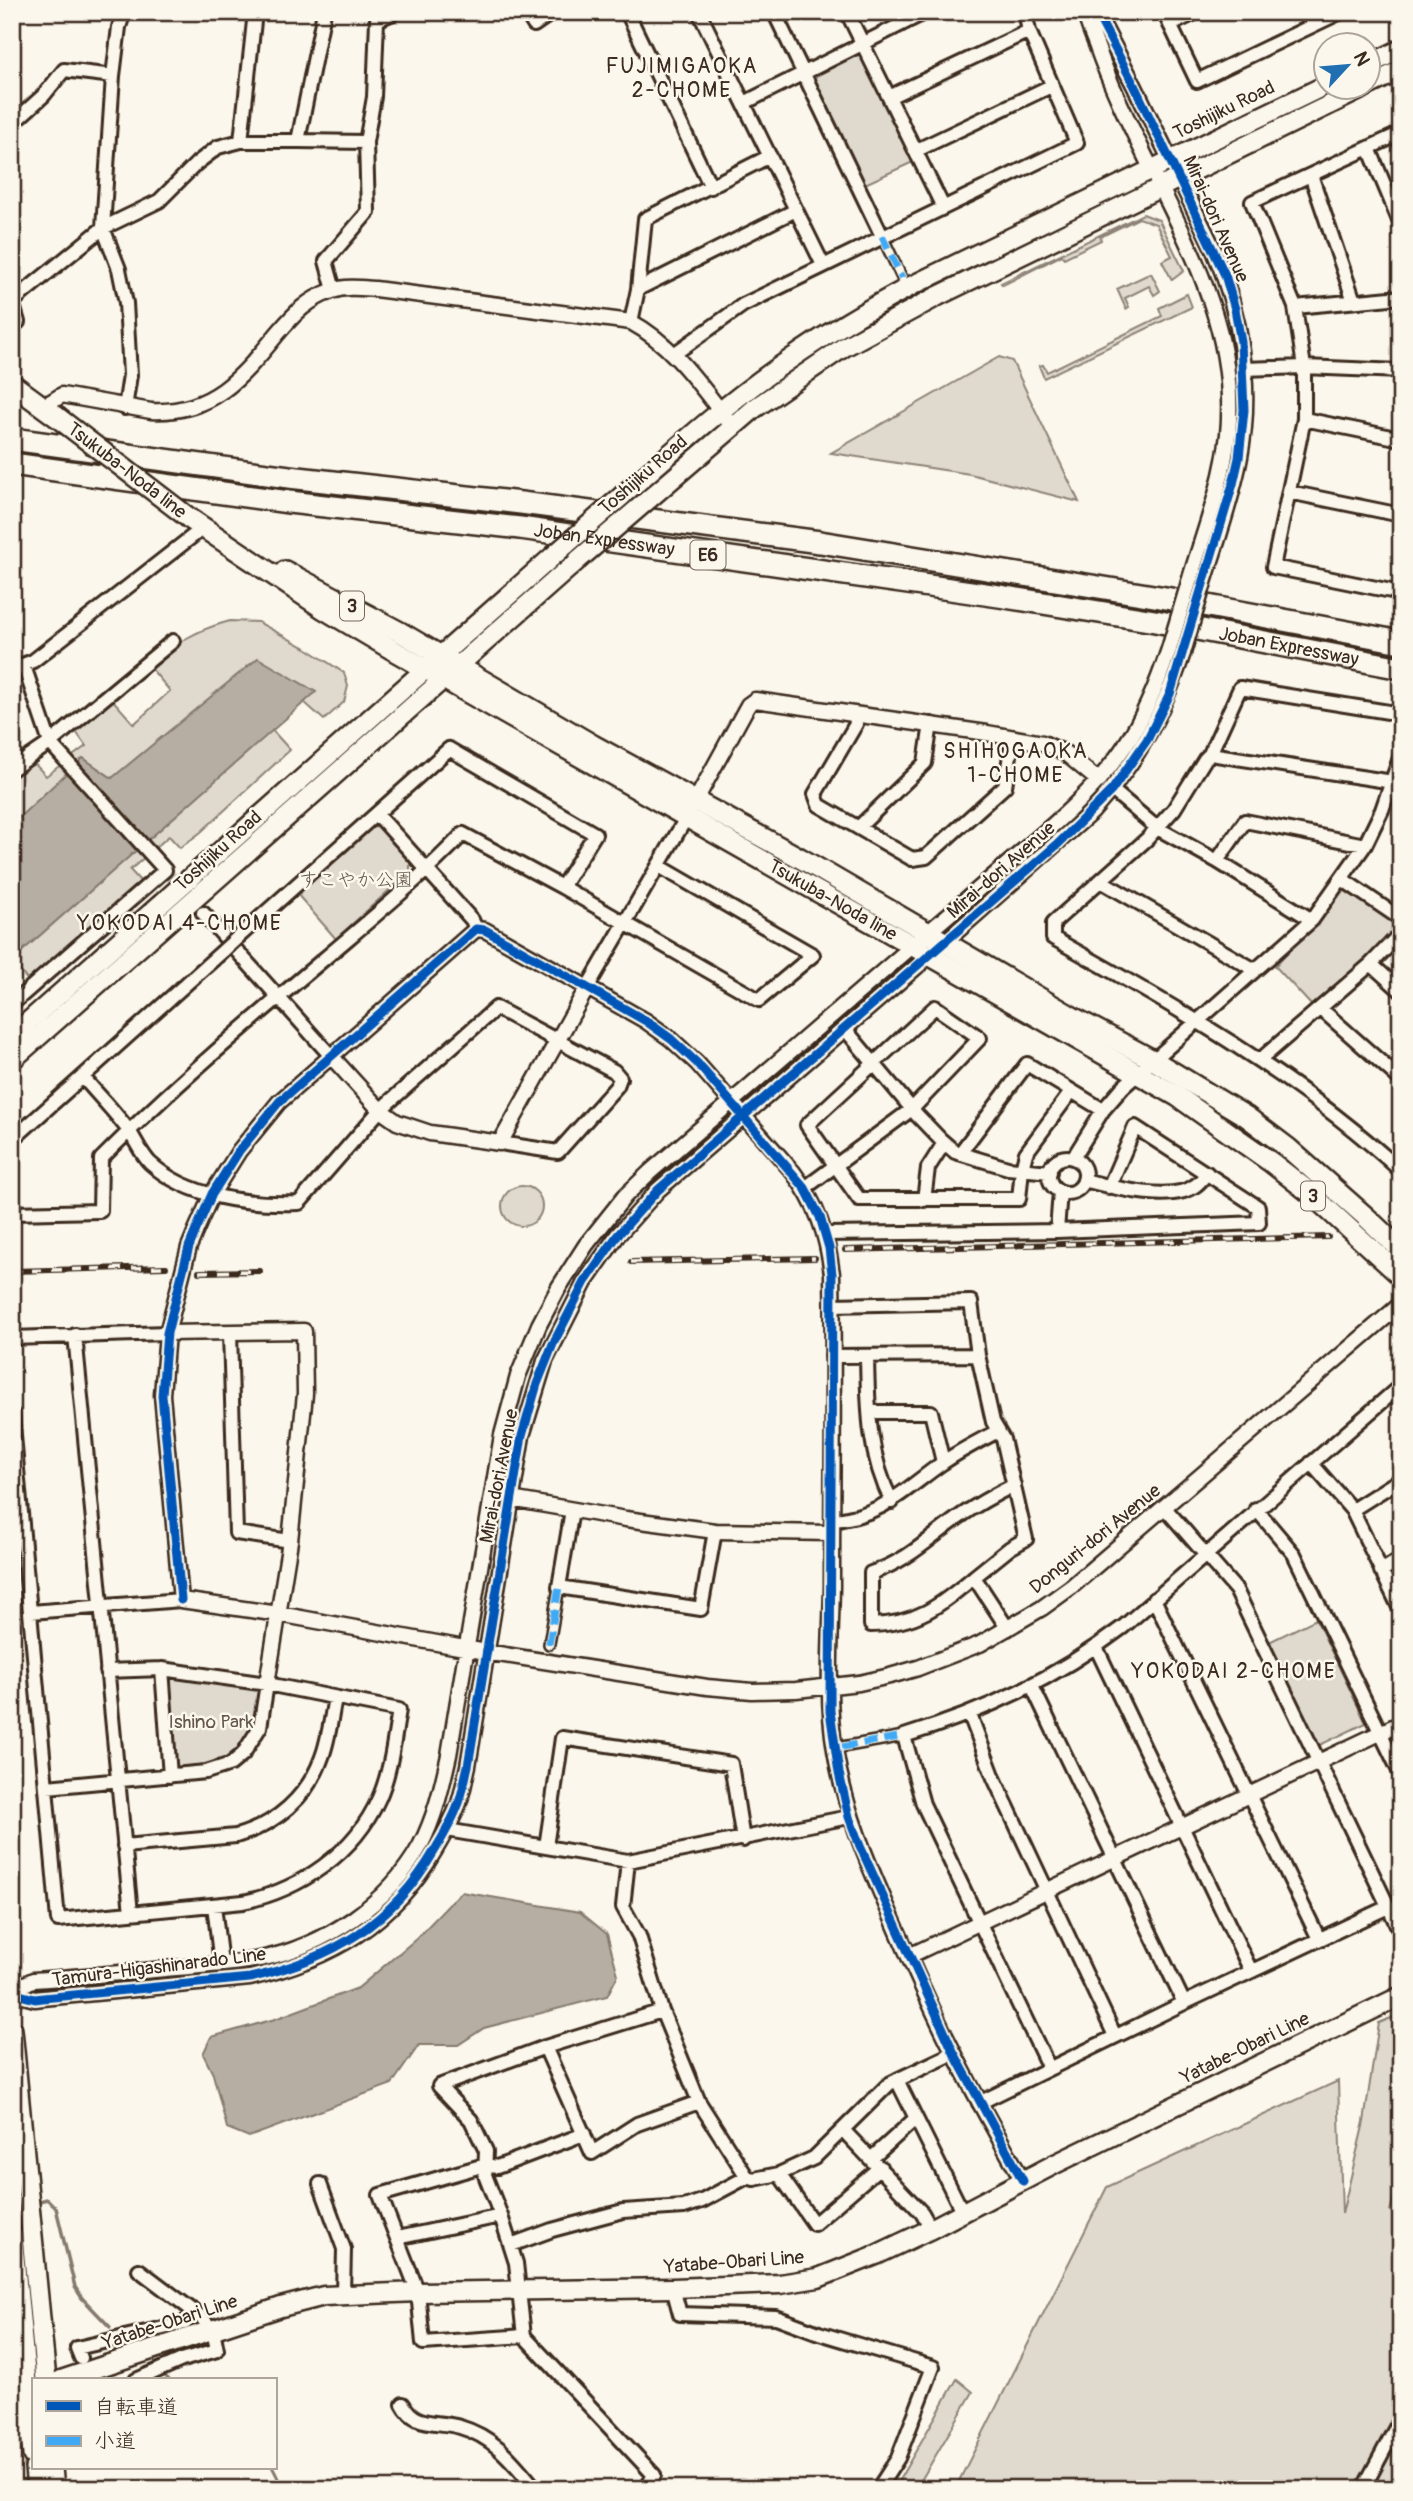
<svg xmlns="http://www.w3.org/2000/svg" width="1413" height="2501" font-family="Pangolin,'Klee One',sans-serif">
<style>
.green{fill:#dfd9ce;stroke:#8d8276;stroke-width:2}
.water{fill:#b6aea2;stroke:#85796d;stroke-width:2}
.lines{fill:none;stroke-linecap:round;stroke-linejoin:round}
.stream{stroke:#85796d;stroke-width:3.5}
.minor-tunnel{stroke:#d5cec3;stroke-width:12;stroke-dasharray:12 6;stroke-linecap:butt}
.pedestrian-casing{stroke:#3b2a1e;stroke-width:14}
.minor-casing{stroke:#3b2a1e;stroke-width:18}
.tertiary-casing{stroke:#3b2a1e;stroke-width:19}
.secondary-casing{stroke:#3b2a1e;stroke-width:23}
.primary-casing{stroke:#3b2a1e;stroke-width:24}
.motorway-casing{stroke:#3b2a1e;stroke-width:26}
.pedestrian{stroke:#fbf7ec;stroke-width:9}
.minor{stroke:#fbf7ec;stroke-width:12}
.tertiary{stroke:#fbf7ec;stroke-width:14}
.secondary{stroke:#fbf7ec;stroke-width:18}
.primary{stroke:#fbf7ec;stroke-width:19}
.motorway{stroke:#fbf7ec;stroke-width:21}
.rail-casing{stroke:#3b2a1e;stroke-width:6}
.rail{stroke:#fbf7ec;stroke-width:3.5;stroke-dasharray:10;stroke-linecap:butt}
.minor-bridge-casing{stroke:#3b2a1e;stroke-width:18;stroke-linecap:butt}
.tertiary-bridge-casing{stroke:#3b2a1e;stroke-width:19;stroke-linecap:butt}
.secondary-bridge-casing{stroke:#3b2a1e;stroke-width:23;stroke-linecap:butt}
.primary-bridge-casing{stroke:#3b2a1e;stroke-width:24;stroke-linecap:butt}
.minor-bridge{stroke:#fbf7ec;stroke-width:12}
.tertiary-bridge{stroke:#fbf7ec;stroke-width:14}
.secondary-bridge{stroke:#fbf7ec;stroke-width:18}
.primary-bridge{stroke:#fbf7ec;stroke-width:19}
.quiet{stroke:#3fa9f5;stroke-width:7;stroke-dasharray:14 7;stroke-linecap:butt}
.cycleway-casing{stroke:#fbf7ec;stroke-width:13}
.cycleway{stroke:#0057b8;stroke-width:9}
.labels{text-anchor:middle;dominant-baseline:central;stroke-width:5;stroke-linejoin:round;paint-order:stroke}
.shield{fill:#fbf7ec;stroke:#75685c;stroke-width:2}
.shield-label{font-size:18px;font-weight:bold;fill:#3b2a1e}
.street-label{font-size:19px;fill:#3b2a1e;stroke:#fbf7ec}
.park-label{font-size:19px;fill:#64564a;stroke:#fbf7ec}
.neighbourhood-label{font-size:21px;letter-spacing:2px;fill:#3b2a1e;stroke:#fbf7ec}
</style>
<rect width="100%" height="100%" fill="#fbf7ec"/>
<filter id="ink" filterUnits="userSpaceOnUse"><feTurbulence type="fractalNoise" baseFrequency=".0143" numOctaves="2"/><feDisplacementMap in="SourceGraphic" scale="14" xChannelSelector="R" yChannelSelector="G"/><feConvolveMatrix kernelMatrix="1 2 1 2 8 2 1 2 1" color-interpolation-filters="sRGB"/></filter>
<g filter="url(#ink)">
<path class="green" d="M 855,54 L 863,57 L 913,162 L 863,185 L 812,81 L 815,74 Z
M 1143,214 L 1159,220 L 1184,271 L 1172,280 L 1162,261 L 1172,256 L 1156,224 L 1139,218 L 1100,237 L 1101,240 L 1064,258 L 1062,255 L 1003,285 L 1001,283 Z
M 1151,273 L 1160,291 L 1154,295 L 1149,286 L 1125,298 L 1129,307 L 1126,309 L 1117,289 Z
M 1187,294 L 1192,307 L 1044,378 L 1039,366 L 1043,365 L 1047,372 L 1162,316 L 1159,308 Z
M 999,357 L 1012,361 L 1079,502 L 970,474 L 831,453 Z
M 230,621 L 258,622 L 306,648 L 344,673 L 348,686 L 344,702 L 324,720 L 304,702 L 315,692 L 118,774 L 112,778 L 83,758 L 12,825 L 12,775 L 32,761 L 46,776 L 86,746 L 74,729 L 112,699 L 134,724 L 170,691 L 149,666 C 175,643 196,630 230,621 Z
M 272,730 L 290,750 L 201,832 L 180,848 L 169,836 L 130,870 L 142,883 L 28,981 L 12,960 Z
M 371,826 L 379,827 L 410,863 L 410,871 L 336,939 L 297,894 Z
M 1348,891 L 1396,922 L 1396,930 L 1366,961 L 1312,1006 L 1275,966 L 1341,892 Z
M502 1206a20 20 0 1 1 40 0a20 20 0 1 1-40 0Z
M 1316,1619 L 1366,1723 L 1318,1746 L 1267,1643 Z
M 172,1673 L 256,1688 L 261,1696 C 249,1751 236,1764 180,1769 L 173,1764 L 165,1679 Z
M 1401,2014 L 1401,2170 L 1390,2211 L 1401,2218 L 1401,2489 L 950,2489 L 959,2481 L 1107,2187 L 1338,2081 L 1342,2214 L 1364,2122 L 1379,2023 Z
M 957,2379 L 973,2392 L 916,2489 L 894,2489 Z"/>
<path class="water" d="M 258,658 L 316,692 L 12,960 L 13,823 L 83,758 L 112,778 Z
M 461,1892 L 580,1912 L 607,1934 L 618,1975 L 607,1996 L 484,2028 L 458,2045 L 419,2045 L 392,2084 L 249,2137 L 227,2128 L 213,2074 L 203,2054 L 211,2037 L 275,2019 L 358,1988 L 416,1939 Z"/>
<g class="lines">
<path class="stream" d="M 36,2202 L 47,2199 L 56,2208 L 75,2287 L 82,2298 L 110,2327
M 12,2207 L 21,2205
M 167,2378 L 169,2380
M 273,2468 L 284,2489"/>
<path class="minor-tunnel" d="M 165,870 L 203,913"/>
<g class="pedestrian-casing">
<path id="pedestrian" d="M 882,236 L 902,278
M 549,1644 L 559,1587
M 842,1747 L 904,1736"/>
</g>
<g class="minor-casing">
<path id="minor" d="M 124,12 L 119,27 L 113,76 L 103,228 L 119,269 L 126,303 L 130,375 L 125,408
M 526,12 L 534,25 L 553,12
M 627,12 L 711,187
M 699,12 L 823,265
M 774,12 L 882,236
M 847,12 L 943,207
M 1164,12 L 1197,81 L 1341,12
M 1170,25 L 1197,12
M 889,97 L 1029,31
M 744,103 L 926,12
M 12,124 L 44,95 L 64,70 L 113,76
M 1401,133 L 1252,202 L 1295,307 L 1304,367 L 1304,419 L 1273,567 L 1401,593
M 241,141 L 255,12
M 298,141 L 366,142
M 1369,148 L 1401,225
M 915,151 L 1051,86
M 1311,175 L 1354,301
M 638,289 L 796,210
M 334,290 L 326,261 L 368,212 L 366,142 L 374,97 L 377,20 L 395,12
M 1295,307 L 1401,297
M 631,322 L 638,289 L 645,219 L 770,156
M 12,324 L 18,322 L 12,302 L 103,228 L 159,201 L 197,163 L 218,147 L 241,141 L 298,141 L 324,12
M 674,354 L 743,305 L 1077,143 L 1029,31 L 1025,12
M 1244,369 L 1304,367 L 1401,371
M 1304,419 L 1401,439
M 1289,492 L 1401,515
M 12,669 L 33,661 L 203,528
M 855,714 L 856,724 L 815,794 L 819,805 L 912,859 L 926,857 L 1005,786 L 1013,737
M 1401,714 L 1240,688 L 1210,754 L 1205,759 L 1174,809 L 1147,839 L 1053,923 L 1053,938 C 1176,1007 1297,1075 1401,1171
M 1210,754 L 1393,782
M 12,769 L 50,743 L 173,641
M 1112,790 L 1157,828 L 1217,861 L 1312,920
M 377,814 L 472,920 L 476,929
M 859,827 L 925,763 L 931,724
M 1217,861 L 1245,821 L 1365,845
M 1342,879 L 1401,919
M 1101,881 L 1255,970
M 562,887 L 759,1000 L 813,955 L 659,866
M 203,913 L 331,1056
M 1371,964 L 1401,991
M 587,988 L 689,813
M 12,1004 L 165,870 L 50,743 L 24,666
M 1321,1009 L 1401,1080
M 845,1029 L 916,1114 L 940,1139 L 955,1152 L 1008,1168 L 1050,1172
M 1260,1060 L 1371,964 L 1401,933
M 83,1077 C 98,1095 115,1112 129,1131 C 136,1141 141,1154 150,1163 C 188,1198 250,1205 299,1203 L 380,1110 L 496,1008 L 614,1071 L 620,1078 L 617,1086 L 558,1152 L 506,1144 L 502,1141
M 12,1140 L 224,950
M 960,1153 L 1027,1064 L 1103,1110
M1049 1175a18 18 0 1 1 36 0a18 18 0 1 1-36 0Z
M 1073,1158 L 1103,1110 L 1123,1087 L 1312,920 L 1365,845 L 1382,810 L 1401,755
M 1084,1180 C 1111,1187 1172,1204 1196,1185 C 1200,1182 1204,1177 1207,1173
M 805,1188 L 912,1109 L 980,1038 L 935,1007 L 807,1125 L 859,1199 L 1019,1199 L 1022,1169 L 1026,1153 L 1071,1092
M 924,1200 L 928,1168 L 944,1143
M 12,1213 L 100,1211 L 101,1159 C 171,1088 248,1023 324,959 C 372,918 420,879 463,834 L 562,887 L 595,834 L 449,749 L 236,939
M 1057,1231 L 1060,1191
M 825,1234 L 1057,1231 L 1259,1223 L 1258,1207 L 1135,1127 L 1109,1187
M 832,1305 L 971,1302 L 978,1355 L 993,1422 L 1003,1439 L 1026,1539 L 1010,1548 L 974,1577 L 1008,1629
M 230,1333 L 236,1533 L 290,1541
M 75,1335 L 131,1913
M 12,1338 L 167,1333
M 832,1356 L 978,1355
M 867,1356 C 868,1407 868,1455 892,1502
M 869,1412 L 931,1412 L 943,1462
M 12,1414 L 58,1920 L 243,1902 C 300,1890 355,1853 379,1798 C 391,1771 394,1739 399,1710 L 267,1684 L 162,1669 L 107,1671
M 1311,1463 L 1352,1510 L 1401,1611
M 1165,1508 L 1236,1590 L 1401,1933
M 1256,1509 L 1294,1554 L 1401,1775
M 572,1510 L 559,1587 L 701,1609 L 715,1531
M 1352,1510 L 1401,1479
M 832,1520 C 881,1517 904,1490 941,1464 C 959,1451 979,1441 998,1431
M 1381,1571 L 1401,1559
M 974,1577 C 939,1606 918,1624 871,1625 L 871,1573 C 910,1560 930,1537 962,1515 C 979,1503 996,1494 1014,1485
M 1154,1599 L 1319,1939
M 31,1612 L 181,1600
M 1096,1647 L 1251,1971
M 162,1669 L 170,1776
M 1032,1686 L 1184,2003
M 970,1715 L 994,1778 L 1115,2036
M 47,1787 L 206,1772 L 231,1764 L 243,1754 L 260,1727 L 267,1684
M 447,1830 L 628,1861 L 849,1817
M 124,1846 L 236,1836 C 275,1825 308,1797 322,1757 C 329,1739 331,1717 335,1698
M 546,1847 L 562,1738 L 731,1764 L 743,1840
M 628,1861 L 623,1907 L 639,1936 L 662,2011 L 699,2102 L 747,2177 L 754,2179 L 779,2174 L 814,2158 L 889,2084 L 897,2080
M 214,1905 L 221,1964
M 545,2047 L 592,2153 L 637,2124 L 699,2102
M 954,2053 L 897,2080 L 963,2213
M 1049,2068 L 923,1804 L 904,1736 C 986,1711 1054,1679 1123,1627 L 1398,1388 L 1401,1390
M 979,2103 L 1184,2003 L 1388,1907
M 843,2130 L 922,2213 L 931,2229
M 584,2134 L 497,2167 L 485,2165 L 380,2195 L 418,2292 L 423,2343 L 524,2336 L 516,2263 L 501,2216 L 485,2175 L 486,2151 L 471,2120 L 439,2086 L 545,2047 L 662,2011
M 872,2158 L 916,2118
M 779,2174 L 814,2224 L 880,2167
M 320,2184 L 344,2249 L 343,2294
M 397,2238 L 501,2216
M 511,2245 L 552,2230 L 623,2211 L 684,2207 L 702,2201 L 747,2177
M 673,2288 L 680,2314 L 776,2317 L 819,2333 L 933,2367 L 898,2458 L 878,2489
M 524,2336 L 654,2475 L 646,2489
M 81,2358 L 77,2348 L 185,2323 L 194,2311
M 136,2380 L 182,2360 L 217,2350 L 213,2330 L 200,2316 L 139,2270
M 403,2404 C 415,2428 437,2420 460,2427 C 495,2437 513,2462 536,2489
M 1363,2489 L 1401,2418"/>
</g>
<g class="tertiary-casing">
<path id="tertiary" d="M 1085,12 C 1087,24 1093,36 1097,47 C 1110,84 1127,119 1144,154 C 1188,243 1238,331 1228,434 C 1223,484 1203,534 1189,582
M 1096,12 L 1134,85 L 1213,248 C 1241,313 1253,386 1240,457 C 1232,500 1216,543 1203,586
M 43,407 L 62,395 L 151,411 C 213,414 242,377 278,333 C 294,314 308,299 332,291 C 346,286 361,288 375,289 L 631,322 C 674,345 702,388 732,426
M 696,800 L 748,705 L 755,700 L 987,733 L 1043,743 L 1065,753 L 1099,781
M 331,1056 L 380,1110 L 397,1122 L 430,1133 L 500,1143 L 587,988
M 167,1333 L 304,1331 L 305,1394 L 290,1541 L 267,1684
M 511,1499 L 626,1519 L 715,1531 L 832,1533
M 909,1956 L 1401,1723
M 12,1990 L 33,1980 C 77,1977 121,1973 165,1969 C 197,1966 229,1965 260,1959 C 325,1946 388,1904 420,1846 C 435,1818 442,1786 449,1755 L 502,1435 L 518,1376 L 539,1325 L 559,1287 L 586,1245 L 625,1196 L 650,1172 L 1054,824 C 1116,769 1143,728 1169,649
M 12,1993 L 35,1999 L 43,1998 L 250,1978 C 332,1959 392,1924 435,1850 C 444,1835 453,1819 459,1803 C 463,1791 465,1778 468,1766 L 522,1436 L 545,1361 L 585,1282 L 617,1236 L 658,1190 L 929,956 L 1092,812 C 1138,760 1161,718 1183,653
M 1023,2181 C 1000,2139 976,2098 955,2055 C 933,2013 914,1969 895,1925 C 870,1868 845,1813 835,1750 C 826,1697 831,1641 832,1586 C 832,1482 834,1378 832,1274 C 827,1234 817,1204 793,1172 L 697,1063 L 671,1039 L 646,1021 L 485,930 L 476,929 L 279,1102 L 239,1151 L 212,1194 L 196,1230 L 189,1247 L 167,1333 L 162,1395 L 181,1600 L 279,1614 L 486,1652 L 707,1687 L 752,1691 L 796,1690 L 859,1683 L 890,1676 L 918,1668 L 980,1644 L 1042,1608 L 1071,1587 L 1401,1304"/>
</g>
<g class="secondary-casing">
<path id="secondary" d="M 1368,65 L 1401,49
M 1368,86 L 1401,70
M 623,495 C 676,448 730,400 789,360 C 829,332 870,308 913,285 L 1326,85
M 649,499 L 755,408 L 844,347 L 938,296 L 1364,88
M 12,1036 L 552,557
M 12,1060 L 578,560
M 61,2380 L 281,2307 L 324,2296 L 418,2292 L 673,2288 L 780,2284 L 818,2278 L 876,2255 L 931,2229 L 1055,2164 L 1401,1996
M 12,2397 L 33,2389"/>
</g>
<g class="primary-casing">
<g id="primary">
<path d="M 12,384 L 57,417"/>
<path id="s1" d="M 189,518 L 324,609 L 398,653 L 1177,1096 L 1272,1163 L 1309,1192 L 1401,1276"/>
<path d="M 285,571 L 400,632 L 593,745 L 800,858 L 1071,1016 L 1153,1060 L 1247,1117 L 1288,1148 L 1365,1216 L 1401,1250"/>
<path d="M 12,2030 L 46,2380"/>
<path d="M 12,2236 L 33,2455"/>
<path d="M 35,2468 L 37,2489"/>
<path d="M 52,2468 L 54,2489"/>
</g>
</g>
<g class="motorway-casing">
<g id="motorway">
<path d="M 12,439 L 289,477 L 521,503 L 820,542 L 1160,597 L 1401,642"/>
<path id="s2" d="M 12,464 L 289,502 L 520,528 L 999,596 L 1155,621 L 1401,668"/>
</g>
</g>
<use href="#pedestrian" class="pedestrian"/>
<use href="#minor" class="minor"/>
<use href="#tertiary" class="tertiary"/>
<use href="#secondary" class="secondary"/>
<use href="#primary" class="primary"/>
<use href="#motorway" class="motorway"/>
<g class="rail-casing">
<path id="rail" d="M 845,1250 L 1328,1237
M 631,1262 L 815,1258
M 12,1271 L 166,1267
M 199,1272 L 260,1271"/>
</g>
<use href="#rail" class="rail"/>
<g class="minor-bridge-casing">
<path id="minor-bridge" d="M 224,950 L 236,939"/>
</g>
<g class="tertiary-bridge-casing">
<path id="tertiary-bridge" d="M 1169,649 L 1189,582
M 1183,653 L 1203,586"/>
</g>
<g class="secondary-bridge-casing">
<path id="secondary-bridge" d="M 552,557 L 623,495
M 578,560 L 649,499"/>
</g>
<g class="primary-bridge-casing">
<g id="primary-bridge">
<path id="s3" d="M 57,417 L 189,518"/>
</g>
</g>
<use href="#minor-bridge" class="minor-bridge"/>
<use href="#tertiary-bridge" class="tertiary-bridge"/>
<use href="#secondary-bridge" class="secondary-bridge"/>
<use href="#primary-bridge" class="primary-bridge"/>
<path class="quiet" d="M 882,236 L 902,278
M 549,1644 L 559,1587
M 842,1747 L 904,1736"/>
<g class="cycleway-casing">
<path id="cycleway" d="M 181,1600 L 162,1395 L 167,1333 L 189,1247 L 196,1230 L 212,1194 L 239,1151 L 279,1102 L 476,929 L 485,930 L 646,1021 L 671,1039 L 697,1063 L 805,1188 L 820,1217 L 829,1248 L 832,1274 L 830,1711 L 839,1773 L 849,1817 L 860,1846 L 954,2053 L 1023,2181
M 12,1993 L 35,1999 L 43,1998 L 250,1978 C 332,1959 392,1924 435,1850 C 444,1835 453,1819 459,1803 C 463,1791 465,1778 468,1766 L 522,1436 L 537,1384 L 553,1344 L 585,1282 L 617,1236 L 658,1190 L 1059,843 L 1112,790 L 1147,740 L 1170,694 L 1233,484 L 1239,458 L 1244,410 L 1241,342 L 1235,309 L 1225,275 L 1134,85 L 1096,12"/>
</g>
<use href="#cycleway" class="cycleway"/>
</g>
</g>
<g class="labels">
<g class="shield">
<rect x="690.5" y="540.5" width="35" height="29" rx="5"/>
<rect x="340" y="591.5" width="24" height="29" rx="5"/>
<rect x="1301" y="1181.5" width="24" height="29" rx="5"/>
</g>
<g class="shield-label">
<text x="708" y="555">E6</text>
<text x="352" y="606">3</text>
<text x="1313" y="1196">3</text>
</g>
<g class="street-label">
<text transform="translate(1224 110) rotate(-26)">Toshijiku Road</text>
<text transform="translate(1216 219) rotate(66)">Mirai-dori Avenue</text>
<text stroke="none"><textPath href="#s3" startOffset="88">Tsukuba-Noda line</textPath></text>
<text transform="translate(643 475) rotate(-41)">Toshijiku Road</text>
<text stroke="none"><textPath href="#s2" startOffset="597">Joban Expressway</textPath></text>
<text stroke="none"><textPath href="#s2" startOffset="1290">Joban Expressway</textPath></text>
<text transform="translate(218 851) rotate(-42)">Toshijiku Road</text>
<text transform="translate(1001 870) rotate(-41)">Mirai-dori Avenue</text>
<text stroke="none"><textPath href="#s1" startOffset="749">Tsukuba-Noda line</textPath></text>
<text transform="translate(499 1476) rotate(-79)">Mirai-dori Avenue</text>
<text transform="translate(1095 1539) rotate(-39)">Donguri-dori Avenue</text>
<text transform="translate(159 1967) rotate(-7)">Tamura-Higashinarado Line</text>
<text transform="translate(1245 2048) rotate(-26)">Yatabe-Obari Line</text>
<text transform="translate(734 2262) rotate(-4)">Yatabe-Obari Line</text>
<text transform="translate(170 2322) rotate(-18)">Yatabe-Obari Line</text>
</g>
<g class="park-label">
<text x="356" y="880">すこやか公園</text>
<text x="211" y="1722">Ishino Park</text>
</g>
<g class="neighbourhood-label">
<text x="682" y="66">FUJIMIGAOKA<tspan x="682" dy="24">2-CHOME</tspan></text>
<text x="1016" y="751">SHIHOGAOKA<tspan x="1016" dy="24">1-CHOME</tspan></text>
<text x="180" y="923">YOKODAI 4-CHOME</text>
<text x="1234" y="1671">YOKODAI 2-CHOME</text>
</g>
</g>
<rect width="1413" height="2501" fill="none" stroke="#fbf7ec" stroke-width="42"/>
<rect x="21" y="21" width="1371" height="2459" fill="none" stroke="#3b2a1e" stroke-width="2.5" filter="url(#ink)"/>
<rect x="32" y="2378" width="245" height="91" fill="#fbf7ec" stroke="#aea59a" stroke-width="2"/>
<rect x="46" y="2401" width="35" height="10" fill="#0057b8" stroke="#aea59a" stroke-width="2"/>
<text x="94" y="2414" font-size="21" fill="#3b2a1e">自転車道</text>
<rect x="46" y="2436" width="35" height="10" fill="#3fa9f5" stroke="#aea59a" stroke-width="2"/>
<text x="94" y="2448" font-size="21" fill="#3b2a1e">小道</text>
<g transform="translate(1347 66) rotate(64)"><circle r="33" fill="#fbf7ec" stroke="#aea59a" stroke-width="2"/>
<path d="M0-5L12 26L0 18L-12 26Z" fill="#1f6fb2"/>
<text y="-10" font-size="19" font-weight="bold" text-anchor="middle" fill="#3b2a1e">N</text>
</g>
</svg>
